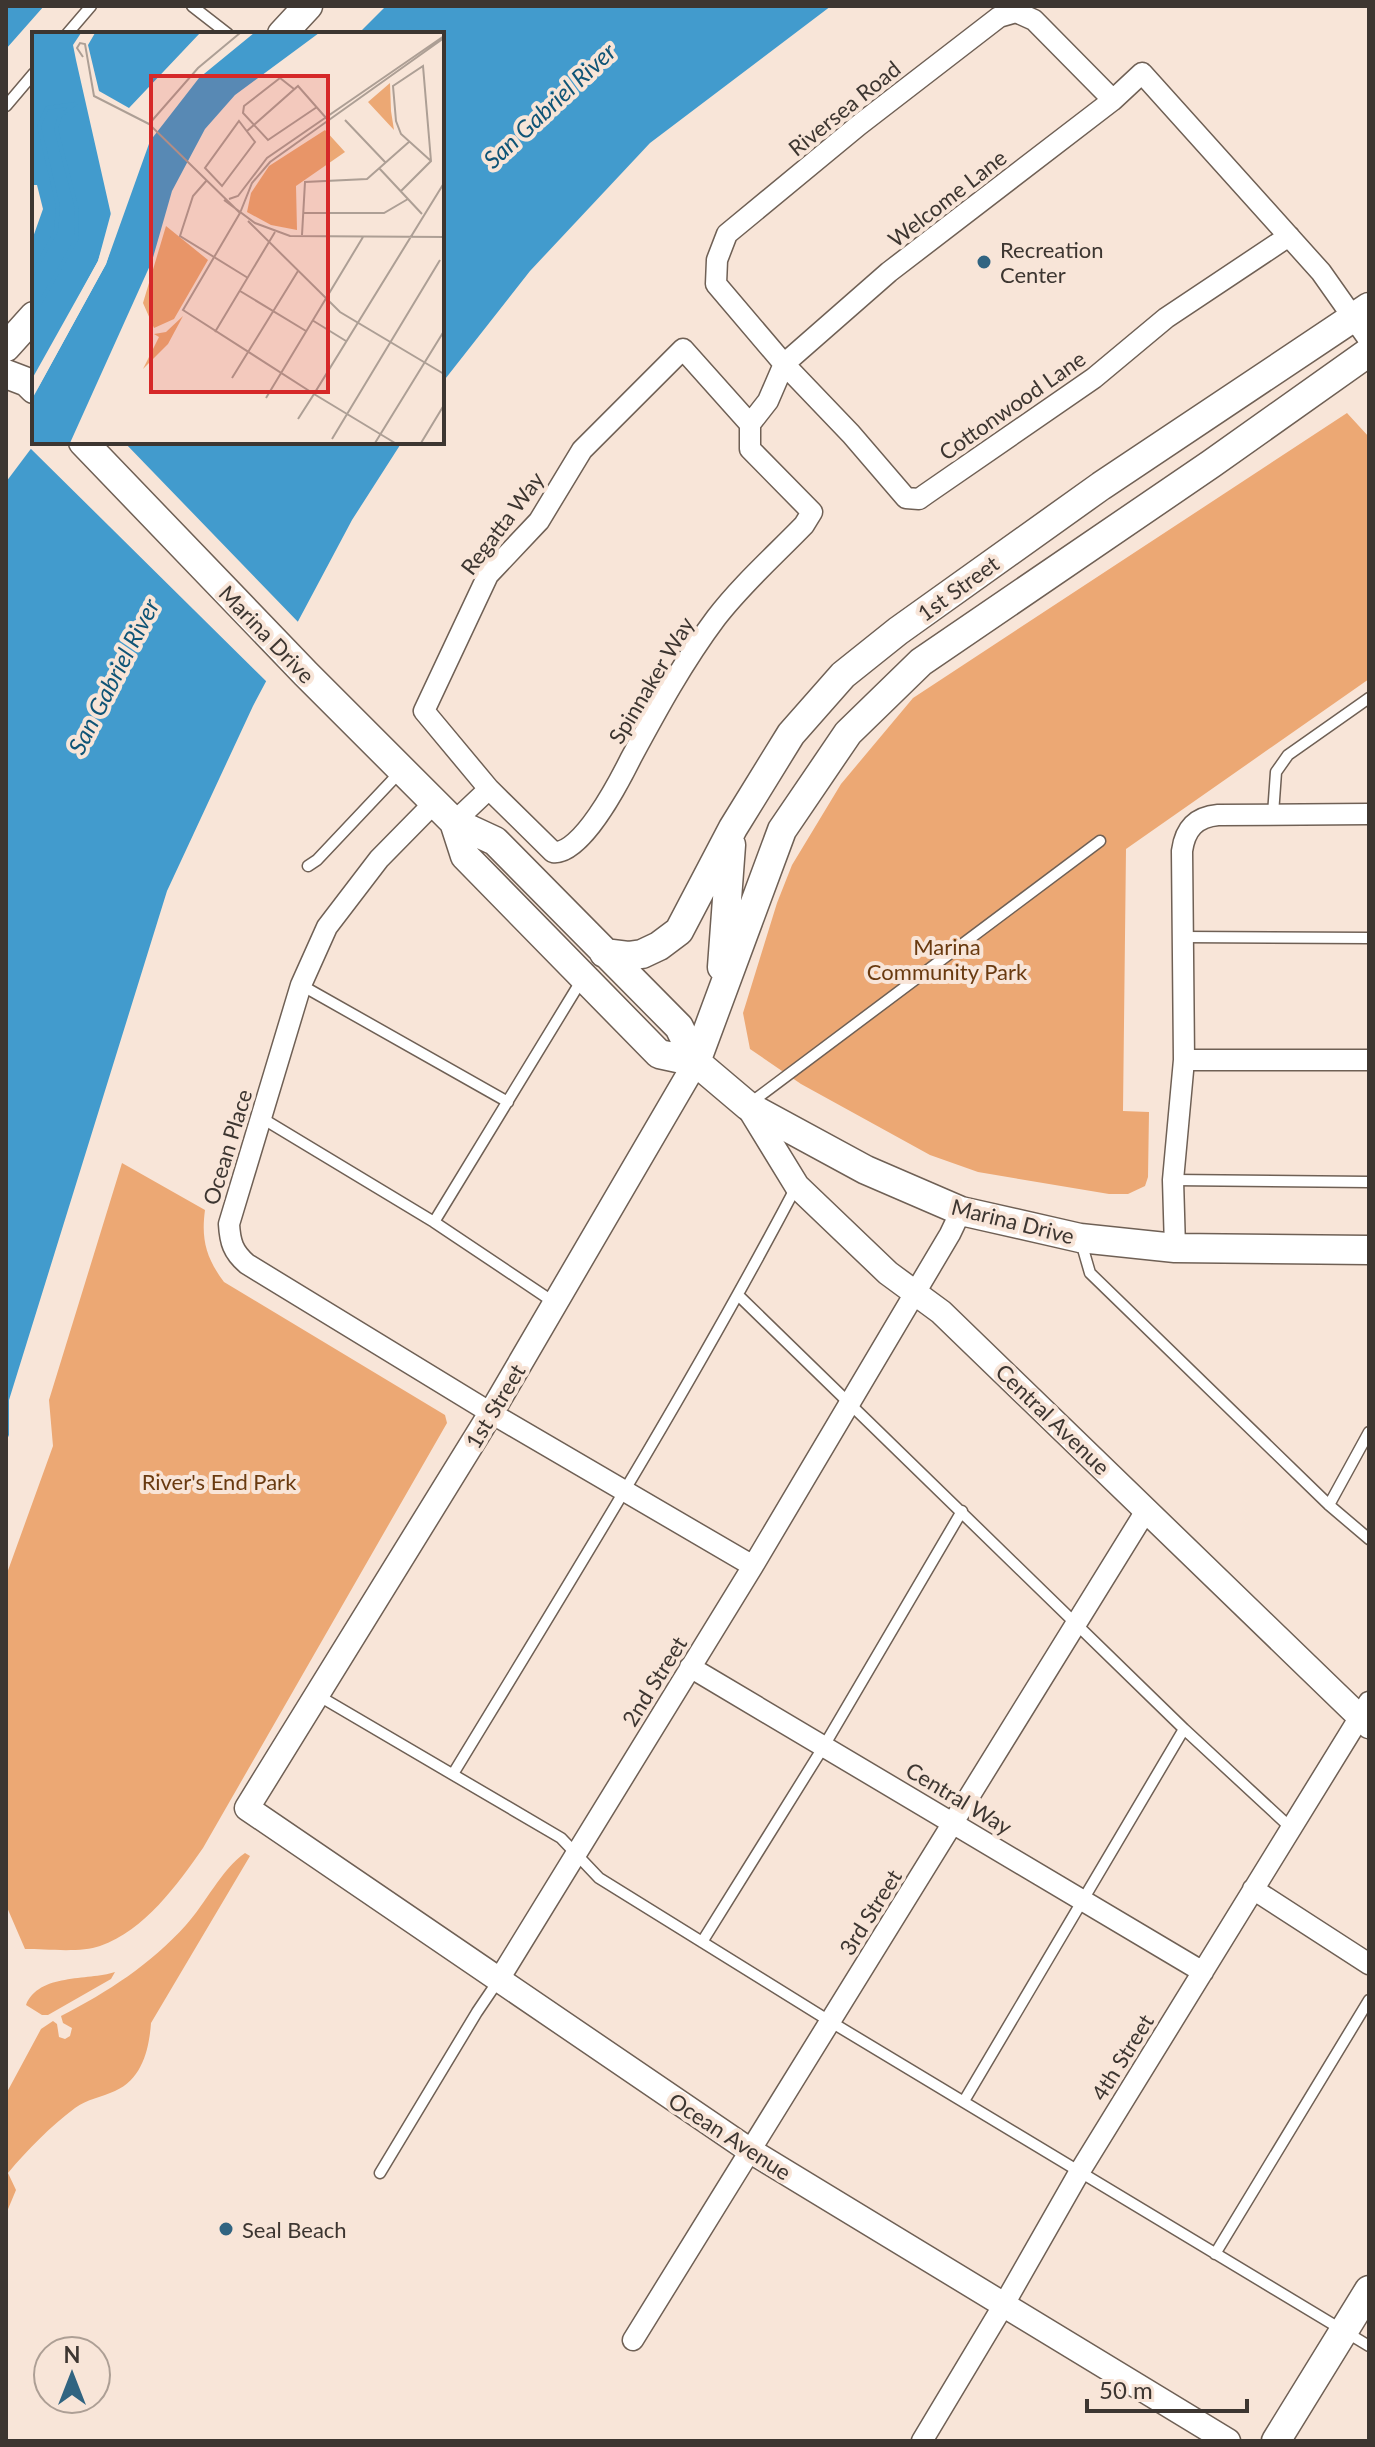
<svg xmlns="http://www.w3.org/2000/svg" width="1375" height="2447" font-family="Lato,sans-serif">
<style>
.green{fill:#eca874}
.water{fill:#429bcd}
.pier{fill:#f8e5d8}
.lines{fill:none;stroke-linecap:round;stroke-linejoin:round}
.service-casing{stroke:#6f6055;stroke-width:13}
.minor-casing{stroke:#6f6055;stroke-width:23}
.tertiary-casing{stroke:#6f6055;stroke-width:27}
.secondary-casing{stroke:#6f6055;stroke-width:31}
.service{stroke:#fff;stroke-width:10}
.minor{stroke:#fff;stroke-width:20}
.tertiary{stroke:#fff;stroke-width:24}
.secondary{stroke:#fff;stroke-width:28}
.poi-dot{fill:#316481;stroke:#f8e5d8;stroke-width:3}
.labels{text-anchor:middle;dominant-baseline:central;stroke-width:8;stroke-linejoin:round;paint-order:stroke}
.street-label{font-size:22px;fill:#3d3631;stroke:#f8e5d8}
.poi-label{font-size:22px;fill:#3d3631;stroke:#f8e5d8;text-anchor:start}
.park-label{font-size:22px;fill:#693a10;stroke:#f8e5d8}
.water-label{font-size:24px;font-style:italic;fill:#0f5476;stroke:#f8e5d8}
.inset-river{fill:none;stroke:#429bcd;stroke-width:4}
.inset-road{fill:none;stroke:#ad9f95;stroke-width:2}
.view{fill:#d62828;fill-opacity:0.15;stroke:#d62828;stroke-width:4}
.inset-edge{fill:none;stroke:#3d3631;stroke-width:4}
</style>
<rect width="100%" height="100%" fill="#f8e5d8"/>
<path class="green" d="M 1347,413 L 1369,437 L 1369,679 L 1126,849 L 1123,1111 L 1149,1112 L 1148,1177 L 1145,1186 L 1128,1194 L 1109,1194 L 978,1172 L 930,1155 L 801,1084 L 750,1049 L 743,1013 L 777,903 L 792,865 L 841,784 L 913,698 Z
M 122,1163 L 205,1210 C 201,1239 206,1258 224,1282 L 445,1415 L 447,1423 L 203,1848 C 177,1885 145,1930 100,1946 C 81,1953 46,1949 25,1949 L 6,1905 L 6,1576 L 53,1446 L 49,1400 Z
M 245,1853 L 250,1856 L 151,2023 C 149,2050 142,2079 115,2091 C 102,2097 87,2099 75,2108 C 50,2127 28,2149 8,2173 L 16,2190 L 6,2214 L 6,2094 L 41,2029 L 53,2021 L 57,2024 L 59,2037 L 65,2039 L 70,2036 L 72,2028 L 63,2023 L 61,2016 C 108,1992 151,1964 186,1925 C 206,1903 221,1870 245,1853 Z
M 115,1972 L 111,1979 L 48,2015 L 42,2015 L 26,2005 C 39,1973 87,1981 115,1972 Z"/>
<path class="water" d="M 6,6 L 44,6 L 6,49 Z
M 386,6 L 831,6 L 650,143 L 530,271 L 442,383 L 442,34 L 358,34 Z
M 36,442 L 402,442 L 352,520 L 253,706 L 167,891 L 9,1400 L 9,1435 L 6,1442 L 6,482 Z"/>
<path class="pier" d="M 33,439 L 34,442 L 124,442 L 301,625 L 269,684 L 28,446 Z"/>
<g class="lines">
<g class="service-casing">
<path id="service" d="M 192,6 L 228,34
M 67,34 L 91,6
M 6,106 L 34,73
M 1273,814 L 1276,772 L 1288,755 L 1369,698
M 308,866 L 317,860 L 401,771
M 1182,937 L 1369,938
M 301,985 L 508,1102
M 749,1104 L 1100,841
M 260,1117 L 434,1222 L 581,981
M 1173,1180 L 1369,1182
M 434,1222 L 555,1303
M 1081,1242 L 1090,1273 L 1329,1505 L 1369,1539
M 739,1296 L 1184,1729 L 1292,1829
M 1329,1505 L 1369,1432
M 319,1696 L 561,1838 L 599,1878 L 831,2022 L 1369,2346
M 453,1774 C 571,1580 690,1388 796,1187
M 702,1942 L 824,1746 L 962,1511
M 964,2101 L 1184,1729
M 380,2173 L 477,2012 L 498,1981
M 1215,2254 L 1369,2000"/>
</g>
<g class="minor-casing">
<path id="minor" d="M 1113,100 L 1034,20 L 1016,12 L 999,17 L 859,125 L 727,234 L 717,260 L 716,284 L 784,364 L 851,434 L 906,498 L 919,499 L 926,494 L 1094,378 L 1166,318 L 1289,236
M 683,349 L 750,424 L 750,449 L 812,512 L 804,525 C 775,555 742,584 716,618 C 683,662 657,710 631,758 C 619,782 581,856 553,852 L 489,789 L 424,711 L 488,575 L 539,521 L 582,450 Z
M 750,424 L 768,401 L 784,364 L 889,272 L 1113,100 L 1142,73 L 1321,272 L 1369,340
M 435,802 L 379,859 L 327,927 L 301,985 L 229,1224 C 230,1242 233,1252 247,1264 L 491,1413 L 753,1566
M 454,822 L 489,789
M 1184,1060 L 1369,1060
M 1175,1248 L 1173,1180 L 1184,1060 L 1182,851 C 1185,829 1196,817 1218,815 L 1369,814
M 690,1667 L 1203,1972
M 1253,1889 L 1369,1964
M 498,1981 L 753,1566 L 950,1234 L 961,1211
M 633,2340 L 1147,1509
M 922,2441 L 1003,2306 L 1080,2171 L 1369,1702"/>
</g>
<g class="tertiary-casing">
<path id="tertiary" d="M 696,1062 L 491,1413 L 247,1808 L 749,2150 L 1228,2441
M 748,1106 L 797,1186 L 888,1273 L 941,1312 L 1369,1726"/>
</g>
<g class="secondary-casing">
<path id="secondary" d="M 282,34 L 308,6
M 6,347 L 34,316
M 6,374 L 27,382 L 34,389
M 83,442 L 306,674 L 454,822 L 495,841 L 679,1027 L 696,1062 L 748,1106 L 866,1170 L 961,1211 L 1080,1238 L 1175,1248 L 1369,1250
M 454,822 L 465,856 L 659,1054 L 696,1062
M 604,953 L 628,956 L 642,954 L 659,946 L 679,931 L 733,828 L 791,734 L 843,675 L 898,631 L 1101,486 L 1369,307
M 722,967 L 731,845
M 696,1062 L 782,830 L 848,733 L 921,662 L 1211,464 L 1369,352
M 1276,2441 L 1369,2290"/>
</g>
<use href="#service" class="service"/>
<use href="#minor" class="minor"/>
<use href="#tertiary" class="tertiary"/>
<use href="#secondary" class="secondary"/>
</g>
<g class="poi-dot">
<circle cx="984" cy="262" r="8"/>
<circle cx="226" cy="2229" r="8"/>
</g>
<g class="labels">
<g class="street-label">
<text transform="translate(844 108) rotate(-39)">Riversea Road</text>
<text transform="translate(947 198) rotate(-38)">Welcome Lane</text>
<text transform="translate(1012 405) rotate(-35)">Cottonwood Lane</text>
<text transform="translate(502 523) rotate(-53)">Regatta Way</text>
<text transform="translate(958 588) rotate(-36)">1st Street</text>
<text transform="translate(267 634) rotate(46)">Marina Drive</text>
<text transform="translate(651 680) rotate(-59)">Spinnaker Way</text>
<text transform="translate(227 1147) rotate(-73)">Ocean Place</text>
<text transform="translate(1013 1221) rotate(14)">Marina Drive</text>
<text transform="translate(495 1406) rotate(-59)">1st Street</text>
<text transform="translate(1053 1419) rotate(44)">Central Avenue</text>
<text transform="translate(654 1681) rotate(-58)">2nd Street</text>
<text transform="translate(959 1798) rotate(31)">Central Way</text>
<text transform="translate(870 1912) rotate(-58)">3rd Street</text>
<text transform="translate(1122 2057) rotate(-58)">4th Street</text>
<text transform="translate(730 2136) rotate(33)">Ocean Avenue</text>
</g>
<g class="poi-label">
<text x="1000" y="249">Recreation<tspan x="1000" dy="25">Center</tspan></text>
<text x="242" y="2229">Seal Beach</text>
</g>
<g class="park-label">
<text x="947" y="946">Marina<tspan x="947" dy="25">Community Park</tspan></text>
<text x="219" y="1481">River's End Park</text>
</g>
<g class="water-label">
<text transform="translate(549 105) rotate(-43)">San Gabriel River</text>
<text transform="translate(113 676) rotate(-63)">San Gabriel River</text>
</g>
</g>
<g transform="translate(32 32)">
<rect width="412" height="412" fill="#f8e5d8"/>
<path d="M 358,51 L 359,79 L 362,98 L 336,70 ZM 293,98 L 313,120 L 264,154 L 265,198 L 239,193 L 215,180 L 219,161 L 237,134 ZM 134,194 L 176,228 L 142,287 L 122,296 L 111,271 ZM 151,284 L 136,312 L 111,337 L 127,305 L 122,302 L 134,300 Z" fill="#eca874"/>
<path d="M 0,1 L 49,1 L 41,13 L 44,28 L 80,187 L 66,229 L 0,347 L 0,208 L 11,177 L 5,153 L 0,153 ZM 63,1 L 168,1 L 97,76 L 67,59 L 56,13 ZM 222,1 L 287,1 L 203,63 L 173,97 L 140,159 L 120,229 L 38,411 L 0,411 L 0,367 L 74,232 L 118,109 L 167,46 Z" fill="#429bcd"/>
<path d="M 79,181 L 89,183 L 74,232 L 0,367 L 70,230 L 0,351 L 66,229 Z" fill="#f8e5d8"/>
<path class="inset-river" d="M 0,243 L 24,199 L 26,174 L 7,94 L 15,76 L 43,72M 0,285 L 45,206 L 44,173 L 24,97 L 28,84 L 44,71"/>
<path class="inset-road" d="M 208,1 L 166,36 L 117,92 L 208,181M 51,25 L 45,16 L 48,11 L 53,12 L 62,64 L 117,92M 262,57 L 248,46 L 212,74 L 211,81 L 236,108 L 285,75M 313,88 L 353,130M 207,89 L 223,110 L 190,154 L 173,136 ZM 215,99 L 266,54 L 295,87M 347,136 L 390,182M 175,148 L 161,164 L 148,204 L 216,246M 369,159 L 399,129 L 391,34 L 361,54 L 364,89 L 369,102 L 399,129M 197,167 L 206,164 L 235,126 L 412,4M 192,168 L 223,191 L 258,204 L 412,205M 208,181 L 151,278 L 282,362 L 266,387M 208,181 L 220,151 L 238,130 L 412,6M 271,181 L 352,181 L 376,167M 216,189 L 308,280 L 412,342M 270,203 L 273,150 L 335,147 L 378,109M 411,205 L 412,232M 208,259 L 274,299M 280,288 L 314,309M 183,300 L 243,200M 200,346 L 266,239M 234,366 L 331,205M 300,407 L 408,228M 343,411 L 412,299M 363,411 L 282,362 L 412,151M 389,411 L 412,373"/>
<path class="view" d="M 119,44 L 296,44 L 296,360 L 119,360 Z"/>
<rect width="412" height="412" class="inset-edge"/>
</g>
<rect width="1375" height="2447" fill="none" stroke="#3d3631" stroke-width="16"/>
<g transform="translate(72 2375)"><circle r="38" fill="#f8e5d8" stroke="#ad9f95" stroke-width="2"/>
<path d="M0-6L14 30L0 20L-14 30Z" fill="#316481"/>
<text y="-12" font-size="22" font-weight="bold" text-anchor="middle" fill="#3d3631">N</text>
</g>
<path d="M1087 2399v12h160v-12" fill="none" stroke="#3d3631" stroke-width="4"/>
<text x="1099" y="2399" font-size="24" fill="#3d3631" stroke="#f8e5d8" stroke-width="6" paint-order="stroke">50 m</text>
</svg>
